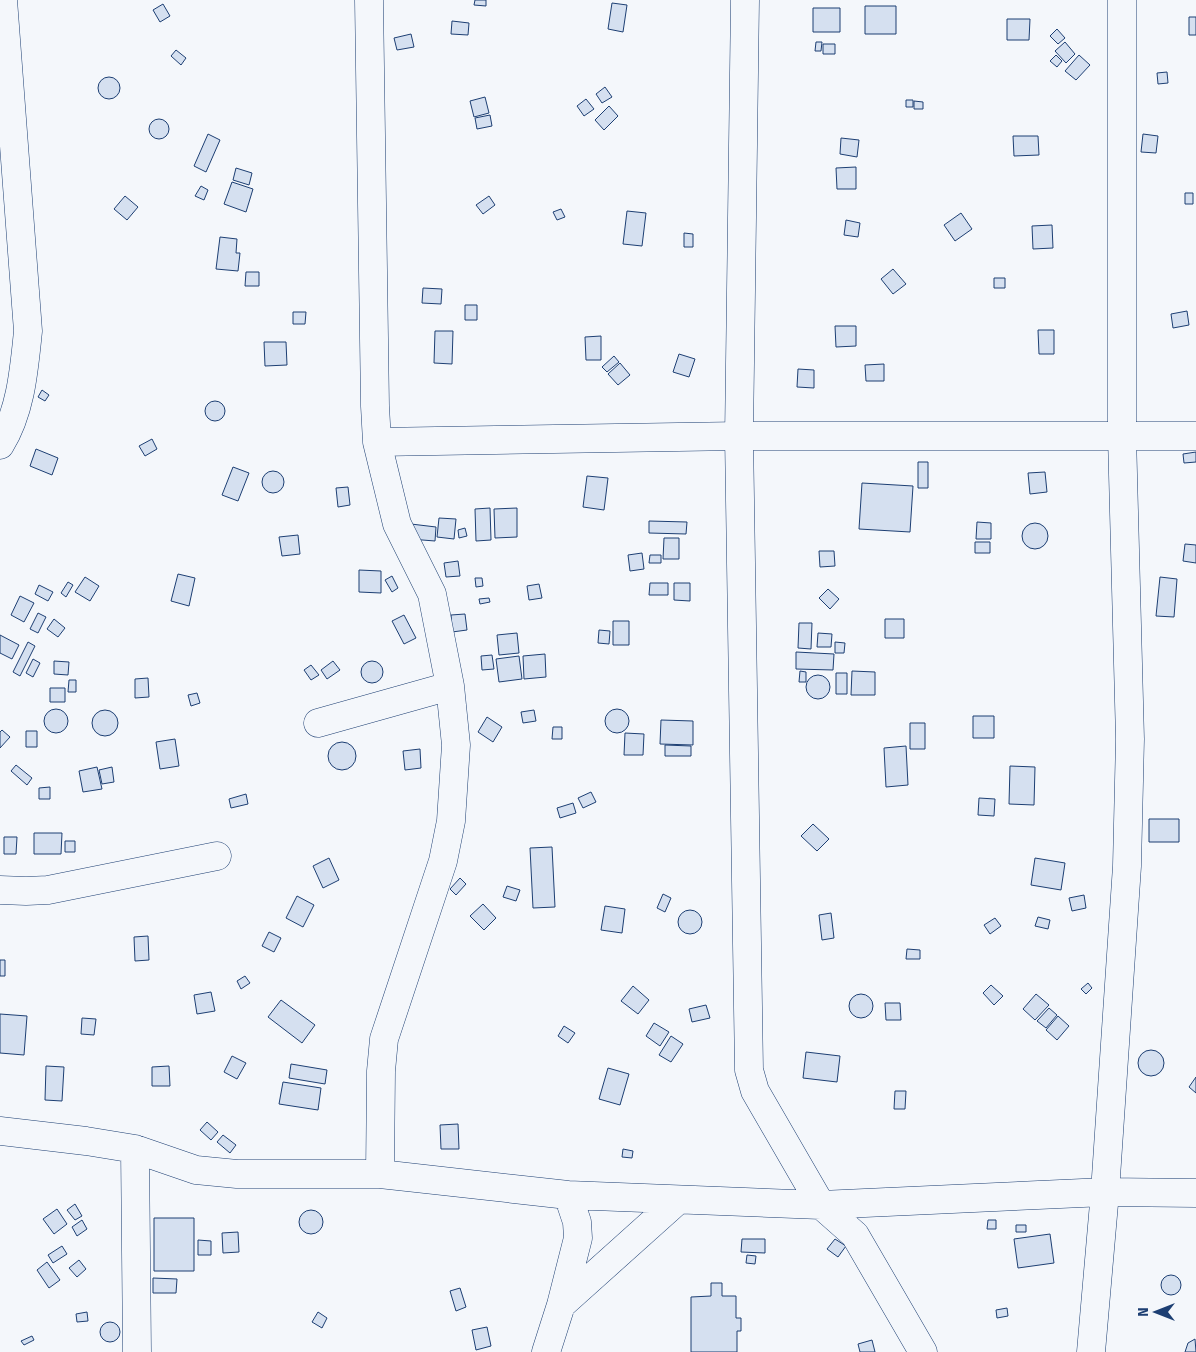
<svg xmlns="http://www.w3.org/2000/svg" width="1196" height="1352" font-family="'Fira Sans',sans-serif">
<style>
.building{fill:#d5e0f0;stroke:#1d3f73}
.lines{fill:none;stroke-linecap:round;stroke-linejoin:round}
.minor-casing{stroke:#1d3f73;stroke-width:29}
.minor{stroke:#f4f7fb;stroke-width:28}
</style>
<rect width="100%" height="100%" fill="#f4f7fb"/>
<path class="building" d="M 475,0 L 486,0 L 486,6 L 474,5 Z
M 612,3 L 627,5 L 623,32 L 608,29 Z
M 163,4 L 170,16 L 160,22 L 153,10 Z
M 865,6 L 896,6 L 896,34 L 865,34 Z
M 813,8 L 840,8 L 840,32 L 813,32 Z
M 1189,17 L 1196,17 L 1196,35 L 1189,35 Z
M 1007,19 L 1030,19 L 1029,40 L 1007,40 Z
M 452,21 L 469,23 L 468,35 L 451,34 Z
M 1057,29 L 1065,38 L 1058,44 L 1050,36 Z
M 411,34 L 414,47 L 397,50 L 394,38 Z
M 816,42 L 822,42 L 821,51 L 815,51 Z
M 1065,42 L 1075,54 L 1066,63 L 1055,51 Z
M 823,44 L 835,44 L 835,54 L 823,54 Z
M 176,50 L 186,58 L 181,65 L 171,56 Z
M 1056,55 L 1062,61 L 1057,67 L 1050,61 Z
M 1079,55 L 1090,65 L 1076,80 L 1065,71 Z
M 1167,72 L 1168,83 L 1158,84 L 1157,73 Z
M98 88a11 11 0 1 1 22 0a11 11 0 1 1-22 0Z
M 605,87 L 612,97 L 602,103 L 596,94 Z
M 485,97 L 489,113 L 474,117 L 470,101 Z
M 586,99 L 594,109 L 584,116 L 577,106 Z
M 906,100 L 913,100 L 913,107 L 906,107 Z
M 914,101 L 923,102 L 923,109 L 914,109 Z
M 609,106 L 618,116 L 604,130 L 595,120 Z
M 490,115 L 492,126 L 477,129 L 475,118 Z
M149 129a10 10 0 1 1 20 0a10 10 0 1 1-20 0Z
M 208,134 L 220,140 L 206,172 L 194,166 Z
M 1143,134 L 1158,136 L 1156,153 L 1141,152 Z
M 1013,136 L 1038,136 L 1039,155 L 1014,156 Z
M 841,138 L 859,140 L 857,157 L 840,154 Z
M 856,167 L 856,189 L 837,189 L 836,168 Z
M 236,168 L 252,173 L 249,185 L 233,180 Z
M 232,182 L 253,189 L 246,212 L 224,204 Z
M 201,186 L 208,190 L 204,200 L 195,196 Z
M 1185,193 L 1193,193 L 1193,204 L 1185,204 Z
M 125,196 L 138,207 L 127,220 L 114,209 Z
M 489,196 L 495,205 L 483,214 L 476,205 Z
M 561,209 L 565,217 L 557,220 L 553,212 Z
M 627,211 L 646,213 L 642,246 L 623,244 Z
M 961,213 L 972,229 L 955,241 L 944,225 Z
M 846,220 L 860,223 L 858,237 L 844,235 Z
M 1052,225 L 1053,248 L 1033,249 L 1032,226 Z
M 684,233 L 693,234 L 693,247 L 684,247 Z
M 220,237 L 237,239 L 236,253 L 240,253 L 238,271 L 216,269 Z
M 893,269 L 906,284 L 893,294 L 881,279 Z
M 246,272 L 259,272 L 259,286 L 245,286 Z
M 994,278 L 1005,278 L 1005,288 L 994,288 Z
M 423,288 L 442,289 L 441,304 L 422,303 Z
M 465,305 L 477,305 L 477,320 L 465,320 Z
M 1187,311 L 1189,325 L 1173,328 L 1171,314 Z
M 293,312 L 306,312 L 305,324 L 293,324 Z
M 835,326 L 856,326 L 856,346 L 836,347 Z
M 1038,330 L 1054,330 L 1054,354 L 1039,354 Z
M 435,331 L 453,331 L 452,364 L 434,363 Z
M 601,336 L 601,360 L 586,360 L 585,337 Z
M 264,342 L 286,342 L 287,365 L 265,366 Z
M 679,354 L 695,359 L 689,377 L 673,372 Z
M 614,356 L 619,362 L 607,372 L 602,367 Z
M 620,363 L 630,375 L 618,385 L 608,374 Z
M 884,364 L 884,381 L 866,381 L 865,365 Z
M 798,369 L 814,370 L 814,388 L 797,387 Z
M 42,390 L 49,395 L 45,401 L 38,397 Z
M205 411a10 10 0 1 1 20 0a10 10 0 1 1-20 0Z
M 152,439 L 157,449 L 145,456 L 139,446 Z
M 36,449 L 58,458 L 52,475 L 30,466 Z
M 1196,452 L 1196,462 L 1184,463 L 1183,454 Z
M 918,462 L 928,462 L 928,488 L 918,488 Z
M 233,467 L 249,473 L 238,501 L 222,495 Z
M262 482a11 11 0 1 1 22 0a11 11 0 1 1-22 0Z
M 1045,472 L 1047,492 L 1030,494 L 1028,473 Z
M 587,476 L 608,478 L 604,510 L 583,507 Z
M 862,483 L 913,486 L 910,532 L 859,529 Z
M 348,487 L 350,505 L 338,507 L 336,488 Z
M 490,508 L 491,540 L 476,541 L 475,509 Z
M 517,508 L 517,537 L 495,538 L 494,509 Z
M 439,518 L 456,519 L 454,539 L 437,537 Z
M 649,521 L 687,522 L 686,534 L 649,533 Z
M 977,522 L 991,523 L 991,539 L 976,539 Z
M1022 536a13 13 0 1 1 26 0a13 13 0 1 1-26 0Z
M 411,524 L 436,527 L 435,541 L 410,539 Z
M 465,528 L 467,536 L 459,538 L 458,530 Z
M 298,535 L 300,554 L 282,556 L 279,537 Z
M 664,538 L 679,538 L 679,559 L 663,559 Z
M 975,542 L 990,542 L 990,553 L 975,553 Z
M 1185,544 L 1196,545 L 1196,563 L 1183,561 Z
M 819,551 L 834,551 L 835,566 L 820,567 Z
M 642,553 L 644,569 L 630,571 L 628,555 Z
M 650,555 L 661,555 L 661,563 L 649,563 Z
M 458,561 L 460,576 L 446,577 L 444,563 Z
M 359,570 L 381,571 L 381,593 L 359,592 Z
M 178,574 L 195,578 L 189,606 L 171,601 Z
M 392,576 L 398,588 L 392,592 L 385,580 Z
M 85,577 L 99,586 L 90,601 L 75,592 Z
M 1160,577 L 1177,579 L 1174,617 L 1156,616 Z
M 475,578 L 482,578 L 483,586 L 476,587 Z
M 68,582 L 73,585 L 66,597 L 61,593 Z
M 650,583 L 668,583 L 668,595 L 649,595 Z
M 674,583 L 690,583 L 690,601 L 674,600 Z
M 539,584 L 542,598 L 529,600 L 527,586 Z
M 39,585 L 53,592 L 48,601 L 35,594 Z
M 828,589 L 839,599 L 830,609 L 819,598 Z
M 20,596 L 34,603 L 24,622 L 11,615 Z
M 489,598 L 490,602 L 480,604 L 479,599 Z
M 38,613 L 46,617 L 38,633 L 30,629 Z
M 465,614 L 467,630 L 452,632 L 451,615 Z
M 404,615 L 416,638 L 404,644 L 392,621 Z
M 54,619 L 65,628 L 58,637 L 47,629 Z
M 885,619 L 904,619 L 904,638 L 885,638 Z
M 613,621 L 629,621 L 629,645 L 613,645 Z
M 799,623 L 812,623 L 811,649 L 798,648 Z
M 599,630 L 610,631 L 609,644 L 598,643 Z
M 517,633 L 519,653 L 499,655 L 497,635 Z
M 818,633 L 832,634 L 831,647 L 817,647 Z
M 0,635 L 19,645 L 12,659 L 0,653 Z
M 28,642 L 35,646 L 20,676 L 13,672 Z
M 835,642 L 845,643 L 844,653 L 835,653 Z
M 796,652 L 834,654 L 833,670 L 796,669 Z
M 545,654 L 546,677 L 524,679 L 523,656 Z
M 492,655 L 494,669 L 482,670 L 481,656 Z
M 519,656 L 522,679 L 499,682 L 496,659 Z
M 33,659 L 40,663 L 33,677 L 26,673 Z
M361 672a11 11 0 1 1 22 0a11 11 0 1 1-22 0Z
M 54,661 L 69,662 L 68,675 L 54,674 Z
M 333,661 L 340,670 L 327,679 L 321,670 Z
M 311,665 L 319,675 L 311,680 L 304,670 Z
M 800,671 L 806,672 L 806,682 L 799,682 Z
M 852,671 L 875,672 L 875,695 L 851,695 Z
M 836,673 L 847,673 L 847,694 L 836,694 Z
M806 687a12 12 0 1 1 24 0a12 12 0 1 1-24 0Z
M 148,678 L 149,697 L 135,698 L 135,679 Z
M 69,680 L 76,680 L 76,692 L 68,692 Z
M 50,688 L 65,688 L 65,702 L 50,702 Z
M 197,693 L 200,703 L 191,706 L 188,695 Z
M44 721a12 12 0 1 1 24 0a12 12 0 1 1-24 0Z
M605 721a12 12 0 1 1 24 0a12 12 0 1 1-24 0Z
M 534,710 L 536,721 L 523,723 L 521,712 Z
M92 723a13 13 0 1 1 26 0a13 13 0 1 1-26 0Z
M 973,716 L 994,716 L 994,738 L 973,738 Z
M 487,717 L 502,727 L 493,742 L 478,732 Z
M 661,720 L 693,721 L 693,745 L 660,744 Z
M 910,723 L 925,723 L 925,749 L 910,749 Z
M 553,727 L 562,727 L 562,739 L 552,739 Z
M 2,730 L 10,737 L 0,748 L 0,732 Z
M 26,731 L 37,731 L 37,747 L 26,747 Z
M 625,733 L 644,734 L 643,755 L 624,755 Z
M 175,739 L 179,766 L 160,769 L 156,742 Z
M328 756a14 14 0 1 1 28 0a14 14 0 1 1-28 0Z
M 665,745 L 691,746 L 691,756 L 665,756 Z
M 906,746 L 908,785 L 886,787 L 884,748 Z
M 420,749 L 421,768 L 405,770 L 403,751 Z
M 16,765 L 32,778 L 27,785 L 11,771 Z
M 1010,766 L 1035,767 L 1034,805 L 1009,804 Z
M 97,767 L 102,789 L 83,792 L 79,771 Z
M 112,767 L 114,782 L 102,784 L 99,770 Z
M 50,787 L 50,799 L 39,799 L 39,788 Z
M 591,792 L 596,802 L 583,808 L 578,798 Z
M 246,794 L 248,804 L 231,808 L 229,799 Z
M 979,798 L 995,799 L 994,816 L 978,815 Z
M 573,803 L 576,813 L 560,818 L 557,808 Z
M 1149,819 L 1179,819 L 1179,842 L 1149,842 Z
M 813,824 L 829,839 L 817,851 L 801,836 Z
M 34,833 L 62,833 L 61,854 L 34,854 Z
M 4,837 L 17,837 L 16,854 L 4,854 Z
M 65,841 L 75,841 L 75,852 L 65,852 Z
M 552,847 L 555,907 L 533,908 L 530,848 Z
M 329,858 L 339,880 L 323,888 L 313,866 Z
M 1035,858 L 1065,863 L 1061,890 L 1031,885 Z
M 460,878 L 466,884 L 456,895 L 450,889 Z
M 507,886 L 520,890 L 516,901 L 503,897 Z
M 663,894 L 671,898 L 665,912 L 657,908 Z
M 1084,895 L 1086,908 L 1072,911 L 1069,898 Z
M 297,896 L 314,905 L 303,927 L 286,918 Z
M 483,904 L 496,918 L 484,930 L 470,916 Z
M 605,906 L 625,909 L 622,933 L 601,930 Z
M678 922a12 12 0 1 1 24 0a12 12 0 1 1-24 0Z
M 831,913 L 834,938 L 822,940 L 819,915 Z
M 1038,917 L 1050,920 L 1048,929 L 1035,926 Z
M 995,918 L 1001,926 L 990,934 L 984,925 Z
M 269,932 L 281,938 L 274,952 L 262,946 Z
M 148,936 L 149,960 L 135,961 L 134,937 Z
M 907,949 L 920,950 L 920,959 L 906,959 Z
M 0,960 L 5,960 L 5,976 L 0,976 Z
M 245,976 L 250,983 L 241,989 L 237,981 Z
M 1088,983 L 1092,988 L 1086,994 L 1081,989 Z
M 991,985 L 1003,996 L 994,1005 L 983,993 Z
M 633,986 L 649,1000 L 638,1014 L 621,1001 Z
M 211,992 L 215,1011 L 197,1014 L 194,995 Z
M 1036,994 L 1049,1005 L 1035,1020 L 1023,1009 Z
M849 1006a12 12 0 1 1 24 0a12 12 0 1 1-24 0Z
M 281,1000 L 315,1025 L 302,1043 L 268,1017 Z
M 885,1003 L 900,1003 L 901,1020 L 886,1020 Z
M 706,1005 L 710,1018 L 692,1022 L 689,1009 Z
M 1049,1008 L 1057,1015 L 1046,1028 L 1037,1021 Z
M 0,1014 L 27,1016 L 24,1055 L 0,1053 Z
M 1058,1016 L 1069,1026 L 1057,1040 L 1046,1030 Z
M 82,1018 L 96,1019 L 94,1035 L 81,1034 Z
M 654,1023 L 669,1032 L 660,1046 L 646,1036 Z
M 564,1026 L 575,1033 L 568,1043 L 558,1036 Z
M 671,1036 L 683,1044 L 671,1062 L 659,1055 Z
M1138 1063a13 13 0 1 1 26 0a13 13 0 1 1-26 0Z
M 806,1052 L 840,1056 L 837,1082 L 803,1078 Z
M 232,1056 L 246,1063 L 237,1079 L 224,1072 Z
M 291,1064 L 327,1070 L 325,1084 L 289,1078 Z
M 46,1066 L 64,1067 L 62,1101 L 45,1100 Z
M 169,1066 L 170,1086 L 152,1086 L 152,1067 Z
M 608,1068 L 629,1074 L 620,1105 L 599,1099 Z
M 1196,1077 L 1196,1093 L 1189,1087 Z
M 283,1082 L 321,1088 L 318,1110 L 279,1104 Z
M 895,1091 L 906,1091 L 905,1109 L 894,1109 Z
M 207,1122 L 218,1132 L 211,1140 L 200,1130 Z
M 458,1124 L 459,1149 L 441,1149 L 440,1125 Z
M 223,1135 L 236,1145 L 230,1153 L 217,1142 Z
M 623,1149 L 633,1151 L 632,1158 L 622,1157 Z
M 75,1204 L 82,1216 L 75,1220 L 67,1210 Z
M 57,1209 L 67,1224 L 54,1234 L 43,1219 Z
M299 1222a12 12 0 1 1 24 0a12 12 0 1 1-24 0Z
M 154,1218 L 194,1218 L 194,1271 L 154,1271 Z
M 82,1220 L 87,1229 L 77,1236 L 72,1227 Z
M 988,1220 L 996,1220 L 996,1229 L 987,1229 Z
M 1016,1225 L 1026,1225 L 1026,1232 L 1016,1232 Z
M 238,1232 L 239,1252 L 223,1253 L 222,1233 Z
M 1050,1234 L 1054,1263 L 1018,1268 L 1014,1239 Z
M 742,1239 L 765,1239 L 765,1253 L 741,1252 Z
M 835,1239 L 846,1246 L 838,1257 L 827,1249 Z
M 198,1240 L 211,1241 L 211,1255 L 198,1255 Z
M 62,1246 L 67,1254 L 53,1263 L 48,1255 Z
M 747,1255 L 756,1256 L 755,1264 L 746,1263 Z
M 79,1260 L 86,1269 L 77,1277 L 69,1268 Z
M 47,1262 L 60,1280 L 49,1288 L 37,1270 Z
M1161 1285a10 10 0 1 1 20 0a10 10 0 1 1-20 0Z
M 153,1278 L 177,1279 L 176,1293 L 153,1293 Z
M 711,1283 L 722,1283 L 722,1296 L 736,1296 L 736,1318 L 741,1318 L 741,1331 L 737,1331 L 737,1352 L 691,1352 L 691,1297 L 711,1296 Z
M 460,1288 L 466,1307 L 456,1311 L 450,1291 Z
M 1007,1308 L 1008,1316 L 997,1318 L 996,1310 Z
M 87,1312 L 88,1321 L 77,1322 L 76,1314 Z
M 318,1312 L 327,1318 L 322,1328 L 312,1322 Z
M100 1332a10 10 0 1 1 20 0a10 10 0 1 1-20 0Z
M 487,1327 L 491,1346 L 476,1350 L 472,1330 Z
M 32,1336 L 34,1340 L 24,1345 L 21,1341 Z
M 1195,1339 L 1196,1352 L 1185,1352 L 1188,1343 Z
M 872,1340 L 875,1352 L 860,1352 L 858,1344 Z"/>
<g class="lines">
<g class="minor-casing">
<path id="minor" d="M 369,0 L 375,406 L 377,442 L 739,436 L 1196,436
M 745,0 L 739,436 L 749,1070 L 755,1091 L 821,1205 L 855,1235 L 923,1352
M 377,442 L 397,524 L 432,594 L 450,686 L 456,745 L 451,821 L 443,861 L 384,1039 L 381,1071 L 380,1174
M 0,445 C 21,411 24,370 28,331 L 3,0
M 318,723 L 450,686
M 0,890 L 26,891 L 48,890 L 217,856
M 0,1131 L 86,1141 L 135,1149 L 196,1170 L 237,1174 L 380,1174 L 568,1195 L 821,1205 L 1105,1192 L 1127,866 L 1130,739 L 1122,436 L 1122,0
M 135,1149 L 137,1352
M 561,1305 L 678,1200
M 546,1352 L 561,1305 L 578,1238 L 577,1222 L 568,1195
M 1091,1352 L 1105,1192 L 1196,1193"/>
</g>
<use href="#minor" class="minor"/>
</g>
<g transform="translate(1156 1312) rotate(270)" stroke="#f4f7fb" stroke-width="4" paint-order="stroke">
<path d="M0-4L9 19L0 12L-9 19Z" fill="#1d3f73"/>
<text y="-8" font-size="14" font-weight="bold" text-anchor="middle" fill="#1d3f73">N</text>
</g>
</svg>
